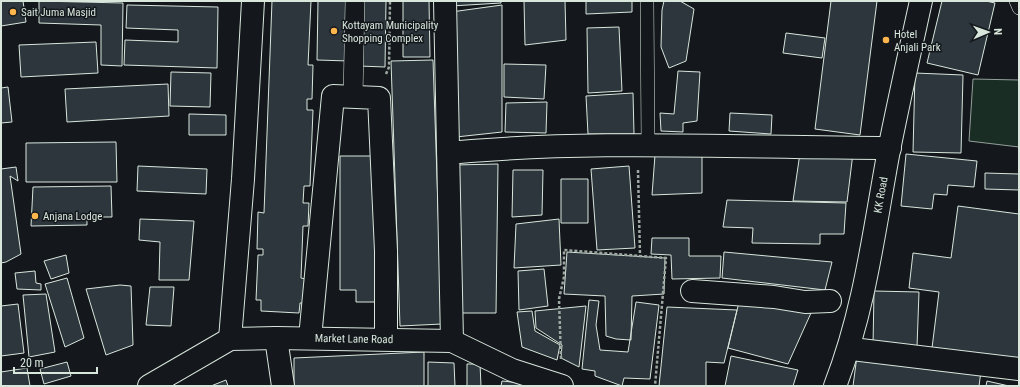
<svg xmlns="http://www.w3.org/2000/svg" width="1020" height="387" font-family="'Roboto Condensed',sans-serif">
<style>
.green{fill:#1a2d24;stroke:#939e99}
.building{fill:#2c363c;stroke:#d8e6dc}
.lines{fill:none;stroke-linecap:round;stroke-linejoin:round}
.service-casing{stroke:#d8e6dc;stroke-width:14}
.pedestrian-casing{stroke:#d8e6dc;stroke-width:20}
.minor-casing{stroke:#d8e6dc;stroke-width:24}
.tertiary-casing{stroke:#d8e6dc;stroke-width:24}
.secondary-casing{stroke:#d8e6dc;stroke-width:24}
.primary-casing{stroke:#d8e6dc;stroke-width:24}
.path{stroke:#9da8a2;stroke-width:2.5;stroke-dasharray:3 2;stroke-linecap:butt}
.service{stroke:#14181c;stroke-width:13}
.pedestrian{stroke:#14181c;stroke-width:19}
.minor{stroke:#14181c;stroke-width:22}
.tertiary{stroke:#14181c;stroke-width:22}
.secondary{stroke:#14181c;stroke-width:22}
.primary{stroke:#14181c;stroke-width:22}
.poi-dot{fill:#ffb74d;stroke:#14181c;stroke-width:1.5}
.labels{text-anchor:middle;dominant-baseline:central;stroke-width:3;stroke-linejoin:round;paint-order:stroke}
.poi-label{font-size:11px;fill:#d8e6dc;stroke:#14181c;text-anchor:start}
.street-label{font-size:11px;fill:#d8e6dc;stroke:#14181c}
</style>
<rect width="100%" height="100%" fill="#14181c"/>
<path class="green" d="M 973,79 L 1019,80 L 1019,147 L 969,141 Z"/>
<path class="building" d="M 1,1 L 23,1 L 26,22 L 1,26 Z
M 39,1 L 123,3 L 122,66 L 101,65 L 101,25 L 39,23 Z
M 272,1 L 311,1 L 308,65 L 313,65 L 312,99 L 307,99 L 307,110 L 313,110 L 310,186 L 304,186 L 303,203 L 309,203 L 308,226 L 303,226 L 301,278 L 306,279 L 305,303 L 300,303 L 299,313 L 261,311 L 261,300 L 256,300 L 258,255 L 263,255 L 263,249 L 257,249 L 258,212 L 264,213 Z
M 318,1 L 350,1 L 349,61 L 317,60 Z
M 360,1 L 386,1 L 385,67 L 359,66 Z
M 403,1 L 429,1 L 430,57 L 403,57 Z
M 450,1 L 501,1 L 501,3 L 451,6 Z
M 524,1 L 565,1 L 566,40 L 525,45 Z
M 586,1 L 632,1 L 632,12 L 586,14 Z
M 664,1 L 680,1 L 694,9 L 686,61 L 669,68 L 661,47 L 662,10 Z
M 831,1 L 877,1 L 860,135 L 815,129 Z
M 942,1 L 986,1 L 995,3 L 978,75 L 927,63 Z
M 127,5 L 218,7 L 217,68 L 124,65 L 125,40 L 178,42 L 178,30 L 126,28 Z
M 502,5 L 502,132 L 456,137 L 451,12 Z
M 619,27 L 622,91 L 588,93 L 587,28 Z
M 786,33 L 825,38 L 822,58 L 783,53 Z
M 96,42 L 98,73 L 21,77 L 19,45 Z
M 433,60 L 442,324 L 400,326 L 391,61 Z
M 504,64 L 546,65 L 544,99 L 504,97 Z
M 678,71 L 700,72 L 697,121 L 683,123 L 683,132 L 661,131 L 660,113 L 674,114 Z
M 171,72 L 211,73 L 210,107 L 170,106 Z
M 915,73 L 963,75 L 961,153 L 913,152 Z
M 168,84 L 169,116 L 67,122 L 65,89 Z
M 8,87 L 12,122 L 1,123 L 1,88 Z
M 633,93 L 634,134 L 588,134 L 586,96 Z
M 547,102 L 546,133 L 505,132 L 506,103 Z
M 730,113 L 772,115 L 771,134 L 729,131 Z
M 189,114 L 226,115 L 226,135 L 189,135 Z
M 116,142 L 117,182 L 26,182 L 26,143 Z
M 702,153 L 702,193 L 652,195 L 655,155 Z
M 800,153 L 853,153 L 847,202 L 793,201 Z
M 906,154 L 977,161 L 974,187 L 948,185 L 947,195 L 934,194 L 932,209 L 901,206 Z
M 340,156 L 375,156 L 375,302 L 356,302 L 356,290 L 340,290 Z
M 498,164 L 496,313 L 454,313 L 454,165 Z
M 138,166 L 207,169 L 206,194 L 137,191 Z
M 629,166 L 635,248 L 597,250 L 591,169 Z
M 16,167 L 18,181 L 10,176 L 21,254 L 6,262 L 1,263 L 1,169 Z
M 513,170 L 543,170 L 542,215 L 512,217 Z
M 985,173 L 1019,174 L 1019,190 L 985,189 Z
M 561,179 L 588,179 L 588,223 L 561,223 Z
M 111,186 L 112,217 L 87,217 L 87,225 L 31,226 L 33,187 Z
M 727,200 L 846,203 L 844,234 L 820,234 L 820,244 L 752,243 L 753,228 L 723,227 Z
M 958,206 L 1019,214 L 1019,359 L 932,348 L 939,292 L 909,288 L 913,253 L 951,258 Z
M 140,219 L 194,221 L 189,280 L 159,280 L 160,242 L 139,240 Z
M 559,219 L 561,265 L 514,268 L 516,224 Z
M 652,238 L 689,238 L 689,256 L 721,256 L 720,278 L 672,279 L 671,255 L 651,254 Z
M 567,252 L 665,258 L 664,294 L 632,296 L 631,340 L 616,339 L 606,336 L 605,296 L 564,294 Z
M 724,252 L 832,262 L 825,290 L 722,278 Z
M 66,255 L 69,273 L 51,279 L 44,261 Z
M 544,269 L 548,306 L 519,310 L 518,271 Z
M 35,271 L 36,283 L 41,284 L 41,290 L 17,289 L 15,273 Z
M 67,278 L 84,338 L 65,347 L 45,284 Z
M 120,285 L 131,286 L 133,345 L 106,355 L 86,289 Z
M 150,287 L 174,287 L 171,326 L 146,325 Z
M 874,291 L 919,292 L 917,347 L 873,346 Z
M 46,294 L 55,352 L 29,357 L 23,295 Z
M 589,300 L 599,301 L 596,325 L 600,350 L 628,352 L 636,302 L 659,305 L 650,379 L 624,378 L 622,386 L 595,376 L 595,371 L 582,369 Z
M 739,302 L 811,313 L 788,364 L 728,348 Z
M 18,304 L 24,353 L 1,356 L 1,306 Z
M 586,306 L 579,367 L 561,358 L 562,345 L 536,328 L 535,311 Z
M 667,307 L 737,310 L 724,363 L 706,362 L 706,386 L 659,386 Z
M 532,311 L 535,331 L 560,345 L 557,360 L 522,347 L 517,312 Z
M 424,352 L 424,386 L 294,386 L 294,358 Z
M 731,356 L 798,370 L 793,386 L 725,386 Z
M 857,356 L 981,371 L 979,386 L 853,386 Z
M 67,362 L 71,376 L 44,384 L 40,369 Z
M 428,362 L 454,363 L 455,386 L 428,386 Z
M 467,364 L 480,364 L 481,386 L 467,386 Z
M 27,368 L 30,386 L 1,386 L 1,372 Z
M 226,380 L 228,386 L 211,386 Z
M 502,381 L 532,384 L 532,386 L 501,386 Z
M 987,381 L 1009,386 L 986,386 Z"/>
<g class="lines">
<g class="service-casing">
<path id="service" d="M 647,1 L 648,144
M 1016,1 L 1019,8"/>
</g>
<g class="pedestrian-casing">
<path id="pedestrian" d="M 353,97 L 355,1"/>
</g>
<g class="minor-casing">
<path id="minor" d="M 445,1 L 452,341
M 448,153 C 595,139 742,148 890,148
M 692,291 L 774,297 L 805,302 L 830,301
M 276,338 L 283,386
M 310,338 L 333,96 L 379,98 L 386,251 L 386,339
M 852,349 L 1019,369"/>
</g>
<g class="tertiary-casing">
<path id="tertiary" d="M 230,339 L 243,179 L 253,1"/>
</g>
<g class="secondary-casing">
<path id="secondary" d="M 149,386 L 230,339 L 276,338 L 452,341 L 512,370 L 562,386"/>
</g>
<g class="primary-casing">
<path id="primary" d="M 835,386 C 865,309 874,230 889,150 C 899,100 910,51 921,1"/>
</g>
<path class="path" d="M 386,74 L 389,67 L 390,1
M 638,170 L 640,256
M 561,359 L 559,299 L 564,277 L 564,250 L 666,258 L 655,386"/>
<use href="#service" class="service"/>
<use href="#pedestrian" class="pedestrian"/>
<use href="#minor" class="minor"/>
<use href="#tertiary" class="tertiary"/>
<use href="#secondary" class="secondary"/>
<use href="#primary" class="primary"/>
</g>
<g class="poi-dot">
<circle cx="13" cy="12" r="4"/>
<circle cx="334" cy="31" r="4"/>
<circle cx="886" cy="40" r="4"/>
<circle cx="35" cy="216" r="4"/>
</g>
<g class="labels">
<g class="poi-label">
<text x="21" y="12">Sait Juma Masjid</text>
<text x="342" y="25">Kottayam Municipality<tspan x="342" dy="13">Shopping Complex</tspan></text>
<text x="894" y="34">Hotel<tspan x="894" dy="13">Anjali Park</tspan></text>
<text x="43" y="216">Anjana Lodge</text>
</g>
<g class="street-label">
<text transform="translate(881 195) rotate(-80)">KK Road</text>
<text transform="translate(354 339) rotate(1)">Market Lane Road</text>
</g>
</g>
<rect width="1020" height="387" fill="none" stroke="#d8e6dc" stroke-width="4"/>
<g transform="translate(988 32) rotate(88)" stroke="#14181c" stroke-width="3" paint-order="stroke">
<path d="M0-3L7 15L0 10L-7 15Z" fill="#d8e6dc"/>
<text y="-6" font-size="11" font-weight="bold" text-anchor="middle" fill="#d8e6dc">N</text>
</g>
<path d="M14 367v6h83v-6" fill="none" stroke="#d8e6dc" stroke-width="2"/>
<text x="20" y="367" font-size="12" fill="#d8e6dc" stroke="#14181c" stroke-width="3" paint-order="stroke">20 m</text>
</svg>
